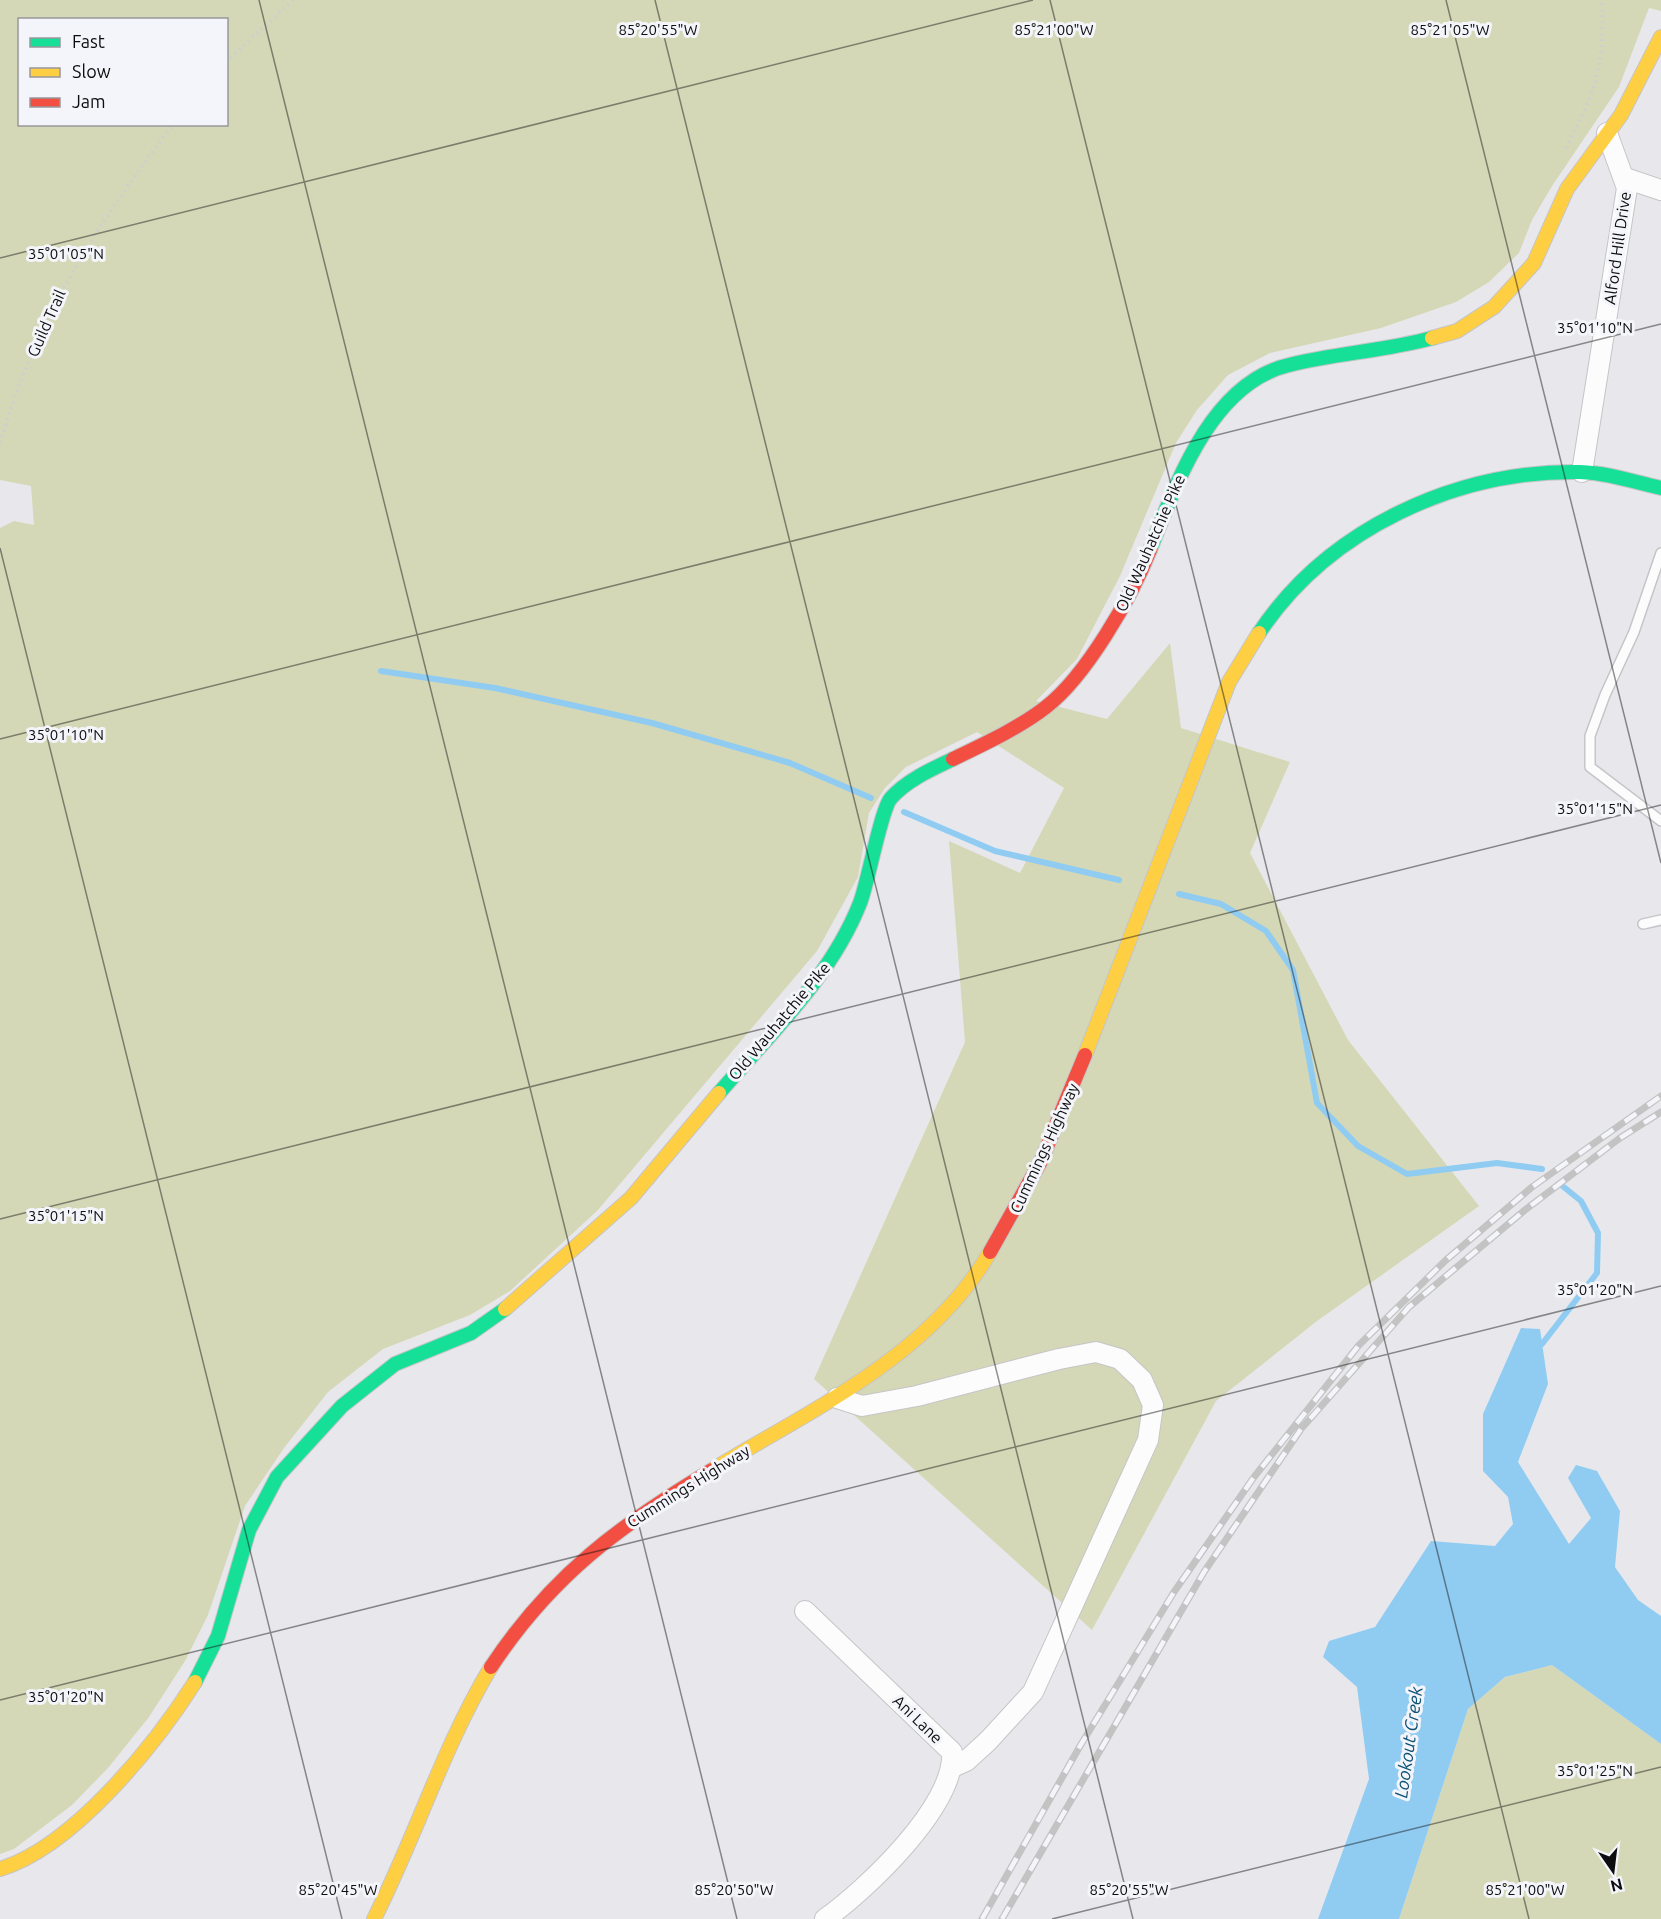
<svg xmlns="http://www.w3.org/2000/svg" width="1661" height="1919" font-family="Ubuntu,sans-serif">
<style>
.green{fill:#d5d8b6;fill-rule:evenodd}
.water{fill:#90ccf2}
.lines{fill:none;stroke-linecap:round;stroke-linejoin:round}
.stream{stroke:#90ccf2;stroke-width:6}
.lane-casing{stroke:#c5c5c8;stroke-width:12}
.street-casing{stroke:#c5c5c8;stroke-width:22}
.fast-casing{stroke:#c5c5c8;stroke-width:16}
.slow-casing{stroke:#c5c5c8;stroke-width:16}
.jam-casing{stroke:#c5c5c8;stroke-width:16}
.path{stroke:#cececf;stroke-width:4;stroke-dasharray:1.5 4.5;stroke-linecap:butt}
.lane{stroke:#fcfcfc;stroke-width:9}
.street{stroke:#fcfcfc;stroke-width:20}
.fast{stroke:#16e098;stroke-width:14}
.slow{stroke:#ffcf43;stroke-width:14}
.jam{stroke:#f24e42;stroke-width:14}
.rail-casing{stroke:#c3c3c3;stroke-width:7}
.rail{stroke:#f4f5fa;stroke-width:4.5;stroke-dasharray:14;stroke-linecap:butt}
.ticks{fill:none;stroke:#0d0d0f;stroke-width:1.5;stroke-opacity:0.45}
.labels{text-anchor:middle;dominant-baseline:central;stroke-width:6;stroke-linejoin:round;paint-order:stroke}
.street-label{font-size:16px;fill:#0d0d0f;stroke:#f4f5fa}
.water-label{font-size:18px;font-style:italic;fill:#0d5275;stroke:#f4f5fa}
.ticks-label{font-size:15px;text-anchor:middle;fill:#0d0d0f;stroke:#f4f5fa;stroke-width:6;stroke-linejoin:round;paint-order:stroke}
</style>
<rect width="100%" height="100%" fill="#e8e8ec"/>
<path class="green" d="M 0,0 L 1661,0 L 1661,11 L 1649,8 L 1619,87 L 1552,186 L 1532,220 L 1519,253 L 1489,282 L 1456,302 L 1381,328 L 1270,353 L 1228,375 L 1197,410 L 1176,443 L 1120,576 L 1077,659 L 1036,701 L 1107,719 L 1170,643 L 1181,728 L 1290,762 L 1250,853 L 1348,1040 L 1479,1206 L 1317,1321 L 1216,1401 L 1092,1630 L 814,1379 L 965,1042 L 949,841 L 1020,873 L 1064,788 L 977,732 L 906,767 L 885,788 L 869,813 L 858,877 L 817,951 L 598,1210 L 510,1291 L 470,1315 L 383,1349 L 328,1392 L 284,1448 L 245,1506 L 208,1615 L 185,1661 L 149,1717 L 108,1768 L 72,1805 L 14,1849 L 0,1854 L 0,528 L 14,521 L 34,525 L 31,486 L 0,480 ZM 20,20 L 226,20 L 226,124 L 20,124 Z
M 1552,1665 L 1661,1744 L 1661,1919 L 1399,1919 L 1468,1709 L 1505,1677 Z"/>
<path class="water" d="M 1521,1328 L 1540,1329 L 1548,1384 L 1518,1462 L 1569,1544 L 1591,1518 L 1568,1478 L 1576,1465 L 1597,1471 L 1620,1511 L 1615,1567 L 1638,1600 L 1661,1616 L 1661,1744 L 1552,1665 L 1505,1677 L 1468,1709 L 1399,1919 L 1318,1919 L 1369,1779 L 1357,1687 L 1323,1657 L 1329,1641 L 1375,1627 L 1431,1541 L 1495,1546 L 1513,1524 L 1508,1497 L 1483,1471 L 1483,1414 Z"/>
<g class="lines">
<path class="stream" d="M 381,671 L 495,688 L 652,723 L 790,763 L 871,798
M 904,812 L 995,851 L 1119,880
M 1179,894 L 1221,904 L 1266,931 L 1293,970 L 1317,1103 L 1358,1146 L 1407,1174 L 1497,1163 L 1542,1169
M 1535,1342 L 1542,1344 L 1597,1273 L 1598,1233 L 1581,1201 L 1560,1184"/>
<g class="lane-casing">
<path id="lane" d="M 1661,553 L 1634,632 L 1605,695 L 1590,736 L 1590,767 L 1661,821
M 1643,924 L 1661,920"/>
</g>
<g class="street-casing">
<path id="street" d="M 1625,178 L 1661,190
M 1582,472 L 1627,188 L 1607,133
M 837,1398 L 862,1406 L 917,1396 L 1059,1359 L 1096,1352 L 1120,1359 L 1142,1380 L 1153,1405 L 1148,1440 L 1033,1692 L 988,1741 L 966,1761 L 953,1767
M 805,1611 L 952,1752 C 956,1805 866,1890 825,1919"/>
</g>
<g class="fast-casing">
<path id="fast" d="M 1150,550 C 1176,484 1211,383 1289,365 C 1336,353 1385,351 1432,338
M 1259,633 C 1328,529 1456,470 1580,472 C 1608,473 1634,482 1661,488
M 719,1093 C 770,1034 831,977 860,903 C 868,883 881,809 891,798 C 907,780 932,769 953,759
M 195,1682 L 218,1636 L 249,1530 L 277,1477 L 342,1406 L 395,1364 L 471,1333 L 505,1309"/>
</g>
<g class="slow-casing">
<path id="slow" d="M 1432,338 L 1457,331 L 1494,307 L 1534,263 L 1567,189 L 1621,115 L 1661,37
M 1085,1055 L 1229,682 L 1259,633
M 505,1309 L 631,1198 L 719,1093
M 712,1470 C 811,1410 930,1356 990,1252
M 0,1869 C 73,1847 155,1745 195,1682
M 374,1919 C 416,1836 443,1747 491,1667"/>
</g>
<g class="jam-casing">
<path id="jam" d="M 953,759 C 984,744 1019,728 1046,707 C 1086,676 1131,598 1150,550
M 990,1252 L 1041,1161 L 1085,1055
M 491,1667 C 551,1576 620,1525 712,1470"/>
</g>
<path class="path" d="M 226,62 L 293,0
M 1566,148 C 1574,131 1583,115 1590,97 C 1602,66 1604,33 1602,0
M 0,443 C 35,321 96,224 174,124"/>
<use href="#lane" class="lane"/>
<use href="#street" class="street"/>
<use href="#fast" class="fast"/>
<use href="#slow" class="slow"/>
<use href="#jam" class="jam"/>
<g class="rail-casing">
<path id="rail" d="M 982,1919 L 1080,1746 L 1174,1592 L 1254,1477 L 1359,1345 L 1446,1260 L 1532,1187 L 1661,1096
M 1002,1919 L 1204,1572 L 1301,1429 L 1409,1307 L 1525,1210 L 1620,1138 L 1661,1112"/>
</g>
<use href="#rail" class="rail"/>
</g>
<path class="ticks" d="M 259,0 L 737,1919M 655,0 L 1133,1919M 1050,0 L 1529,1919M 1446,0 L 1661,863M 0,258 L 1033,0M 0,548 L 342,1919M 0,739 L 1661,324M 0,1219 L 1661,805M 0,1700 L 1661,1286M 1052,1919 L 1661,1767"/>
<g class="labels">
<g class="street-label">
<text transform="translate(1617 248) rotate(-82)">Alford Hill Drive</text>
<text transform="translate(46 323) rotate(-66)">Guild Trail</text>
<text transform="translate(1150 543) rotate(-66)">Old Wauhatchie Pike</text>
<text transform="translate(779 1021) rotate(-50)">Old Wauhatchie Pike</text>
<text transform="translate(1044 1148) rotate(-65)">Cummings Highway</text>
<text transform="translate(688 1486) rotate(-32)">Cummings Highway</text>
<text transform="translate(918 1719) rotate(44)">Ani Lane</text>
</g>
<g class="water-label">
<text transform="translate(1408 1742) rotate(-82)">Lookout Creek</text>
</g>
</g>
<g class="ticks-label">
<text x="658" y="35">85°20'55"W</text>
<text x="1054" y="35">85°21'00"W</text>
<text x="1450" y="35">85°21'05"W</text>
<text x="66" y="259">35°01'05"N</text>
<text x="1595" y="333">35°01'10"N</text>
<text x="66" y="740">35°01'10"N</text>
<text x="1595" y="814">35°01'15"N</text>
<text x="66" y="1221">35°01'15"N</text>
<text x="1595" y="1295">35°01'20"N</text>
<text x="66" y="1702">35°01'20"N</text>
<text x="1595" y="1776">35°01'25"N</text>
<text x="338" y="1895">85°20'45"W</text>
<text x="734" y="1895">85°20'50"W</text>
<text x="1129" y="1895">85°20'55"W</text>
<text x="1525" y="1895">85°21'00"W</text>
</g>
<rect x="18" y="18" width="210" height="108" fill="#f4f5fa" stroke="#98989c" stroke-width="1.5"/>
<rect x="30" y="38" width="30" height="9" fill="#16e098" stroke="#98989c" stroke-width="1.5"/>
<text x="72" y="48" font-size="18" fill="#0d0d0f">Fast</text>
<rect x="30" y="68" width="30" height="9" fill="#ffcf43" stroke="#98989c" stroke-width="1.5"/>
<text x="72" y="78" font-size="18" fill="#0d0d0f">Slow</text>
<rect x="30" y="98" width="30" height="9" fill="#f24e42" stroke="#98989c" stroke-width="1.5"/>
<text x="72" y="108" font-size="18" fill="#0d0d0f">Jam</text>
<g transform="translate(1613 1871) rotate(166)" stroke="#f4f5fa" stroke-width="4.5" paint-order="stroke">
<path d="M0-4.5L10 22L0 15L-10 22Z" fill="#0d0d0f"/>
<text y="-9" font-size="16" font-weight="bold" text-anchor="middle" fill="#0d0d0f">N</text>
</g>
</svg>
